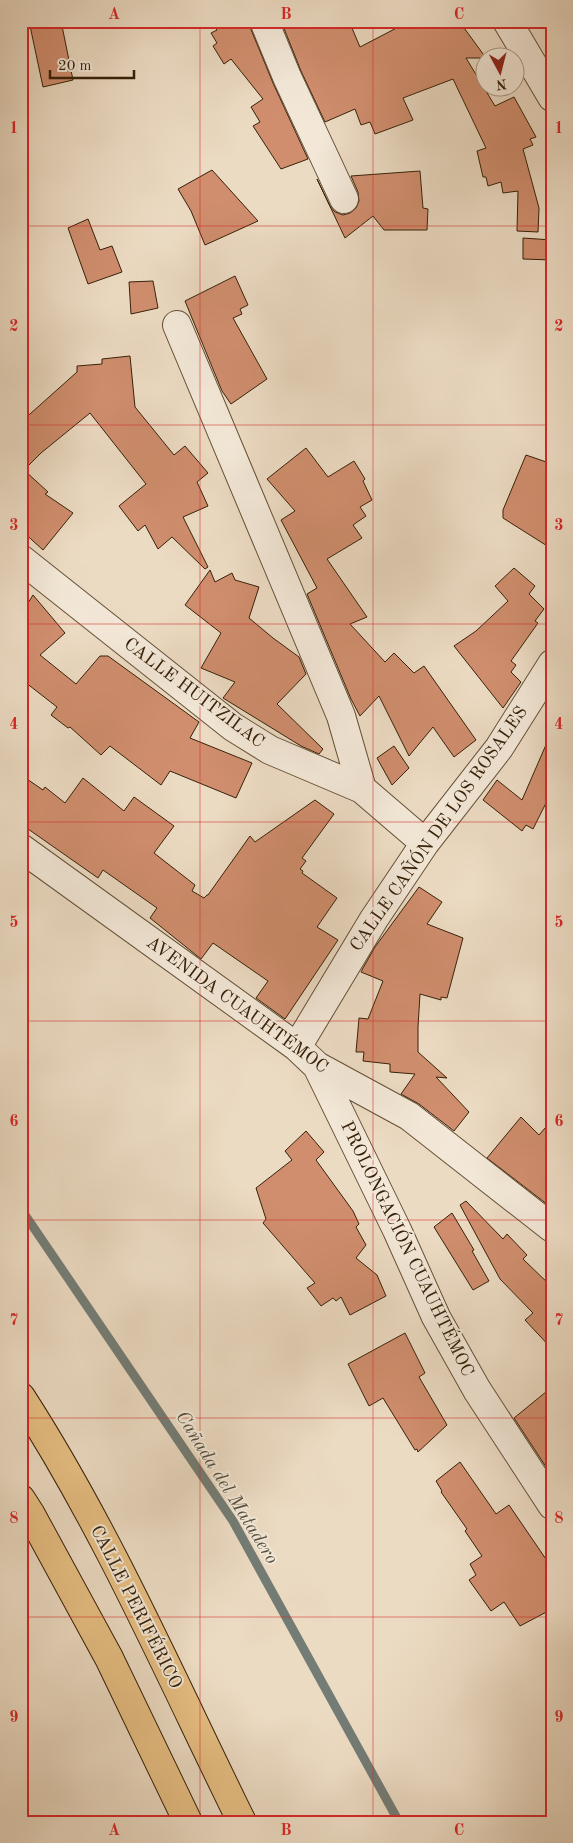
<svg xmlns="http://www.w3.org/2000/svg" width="573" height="1843" font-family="'Old Standard TT',serif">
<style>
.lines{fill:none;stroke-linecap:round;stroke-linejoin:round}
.stream{stroke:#737c75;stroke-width:9}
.building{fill:#d08e6e;stroke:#362109}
.minor-casing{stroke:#645038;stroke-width:30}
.highway-casing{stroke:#362109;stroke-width:30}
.minor{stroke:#f3e8d8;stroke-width:28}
.highway{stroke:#e6be82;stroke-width:28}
.grid{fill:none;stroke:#d62828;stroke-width:1;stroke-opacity:0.55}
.labels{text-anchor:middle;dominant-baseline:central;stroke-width:4;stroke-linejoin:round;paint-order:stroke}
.street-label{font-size:18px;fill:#362109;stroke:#f3e8d8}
.water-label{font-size:19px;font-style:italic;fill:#554f3f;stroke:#f3e8d8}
.neatline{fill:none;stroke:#d62828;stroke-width:2}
.grid-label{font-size:16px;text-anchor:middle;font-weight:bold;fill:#d62828}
</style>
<rect width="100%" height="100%" fill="#ecdbc3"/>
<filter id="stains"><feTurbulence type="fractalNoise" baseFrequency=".004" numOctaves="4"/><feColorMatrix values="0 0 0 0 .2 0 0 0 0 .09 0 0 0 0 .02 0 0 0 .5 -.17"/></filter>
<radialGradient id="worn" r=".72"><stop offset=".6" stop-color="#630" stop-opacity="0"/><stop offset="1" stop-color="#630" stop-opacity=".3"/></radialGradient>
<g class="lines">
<path class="stream" d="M 21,1209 L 233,1521 L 399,1822"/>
</g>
<path class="building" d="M 29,21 L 61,21 L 73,80 L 43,87 Z
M 210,21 L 249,21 L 250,27 L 273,83 L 308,159 L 281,169 L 253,126 L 260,122 L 251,107 L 263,99 L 231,59 L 224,64 L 213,46 L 217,43 L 211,33 L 217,30 Z
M 281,21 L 349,21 L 360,47 L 410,21 L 459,21 L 486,58 L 466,58 L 495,106 L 514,97 L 536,137 L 530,139 L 533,145 L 523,149 L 539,208 L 538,232 L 517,231 L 518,191 L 503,193 L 501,182 L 488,186 L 486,177 L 483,177 L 477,151 L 486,148 L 453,79 L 403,98 L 413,120 L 375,134 L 370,122 L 361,125 L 355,109 L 325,122 L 301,71 Z
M 212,170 L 258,221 L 205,245 L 191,211 L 178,189 Z
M 420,171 L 423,208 L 428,209 L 427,230 L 384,230 L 373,216 L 345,238 L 317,179 L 330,206 L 335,212 L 343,215 L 350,213 L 356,208 L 359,201 L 358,192 L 351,176 Z
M 88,219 L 100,250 L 112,246 L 122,272 L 88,284 L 68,228 Z
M 523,238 L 552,240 L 552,260 L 523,259 Z
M 235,276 L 248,305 L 240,309 L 242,314 L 233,318 L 267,379 L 231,404 L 222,391 L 185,301 Z
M 153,281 L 158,308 L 131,314 L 129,282 Z
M 130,356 L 135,407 L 174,455 L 185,446 L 208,473 L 197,482 L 208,506 L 183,517 L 208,567 L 205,569 L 172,537 L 158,549 L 145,525 L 138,531 L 119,506 L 146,484 L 90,413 L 41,453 L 24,470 L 48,492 L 45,494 L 73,513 L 43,550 L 21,530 L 21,422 L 77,372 L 77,366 L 102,364 L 102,359 Z
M 306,448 L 328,477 L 354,461 L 365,479 L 363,481 L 372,500 L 360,507 L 366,516 L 353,525 L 362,538 L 327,559 L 367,617 L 350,624 L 385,662 L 394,653 L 414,673 L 424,666 L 476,740 L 454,757 L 433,727 L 409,756 L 379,696 L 360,716 L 351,699 L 307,594 L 317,588 L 281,520 L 295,511 L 267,479 Z
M 526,455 L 552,464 L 552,549 L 503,518 L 503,510 Z
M 514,568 L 535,586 L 529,594 L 544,609 L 535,621 L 538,623 L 511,661 L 516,665 L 511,672 L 521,682 L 503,708 L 454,646 L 476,631 L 508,601 L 495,586 Z
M 210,570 L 215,582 L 232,573 L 235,580 L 259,587 L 249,618 L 273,638 L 299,657 L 306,674 L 277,704 L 323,749 L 319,754 L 301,746 L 223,698 L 235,682 L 201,668 L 221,633 L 185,605 Z
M 33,595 L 65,633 L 40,655 L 76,684 L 100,656 L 108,656 L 199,722 L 190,738 L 252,763 L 236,798 L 170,771 L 161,785 L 110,746 L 101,755 L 70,727 L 68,728 L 51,715 L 57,707 L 21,679 L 21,614 Z
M 552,731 L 552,791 L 533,829 L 526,825 L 522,831 L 483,800 L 497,780 L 522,800 Z
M 394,746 L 409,768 L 392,785 L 377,758 Z
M 21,775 L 43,790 L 45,787 L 65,803 L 83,778 L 124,811 L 134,797 L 174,826 L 154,853 L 195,885 L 192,891 L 204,898 L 207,895 L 208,895 L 250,836 L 255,842 L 315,800 L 334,814 L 302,858 L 306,861 L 300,869 L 303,871 L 302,873 L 337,898 L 317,927 L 338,940 L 285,1019 L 256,998 L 268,981 L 213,943 L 201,959 L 150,918 L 157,908 L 103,870 L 98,878 L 21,824 Z
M 419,887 L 442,902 L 427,924 L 463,938 L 447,998 L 441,997 L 441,1000 L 420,994 L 418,1027 L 418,1052 L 447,1078 L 436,1077 L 469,1112 L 454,1131 L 419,1104 L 401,1094 L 415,1074 L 390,1072 L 390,1064 L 363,1061 L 364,1052 L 356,1052 L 359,1018 L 368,1019 L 383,981 L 361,972 L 363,968 L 375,947 Z
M 521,1117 L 539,1135 L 552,1120 L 552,1208 L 487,1158 Z
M 306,1131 L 324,1152 L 316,1160 L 353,1211 L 359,1224 L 356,1227 L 366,1245 L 356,1258 L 377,1275 L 386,1296 L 350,1315 L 341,1297 L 336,1301 L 333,1298 L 321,1306 L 307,1288 L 315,1283 L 263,1223 L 266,1219 L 256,1188 L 292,1160 L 285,1151 Z
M 466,1201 L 503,1239 L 507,1234 L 527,1255 L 523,1259 L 552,1287 L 552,1349 L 525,1320 L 533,1313 L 500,1279 L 460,1205 Z
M 452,1213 L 474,1250 L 472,1251 L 489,1281 L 473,1290 L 434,1227 Z
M 405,1333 L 425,1373 L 419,1377 L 447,1425 L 418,1452 L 417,1449 L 415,1450 L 383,1398 L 369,1406 L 348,1364 Z
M 552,1387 L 552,1476 L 514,1418 Z
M 460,1462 L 496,1514 L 509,1505 L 552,1568 L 552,1609 L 520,1626 L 504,1602 L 491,1611 L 469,1580 L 476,1575 L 470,1564 L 482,1556 L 465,1531 L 467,1529 L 441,1492 L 442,1491 L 436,1481 Z"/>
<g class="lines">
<g class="minor-casing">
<path id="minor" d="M 264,21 L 287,77 L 344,199
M 507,21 L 552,97
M 177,325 L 341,716 L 362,789
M 21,559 L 233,727 L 270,750 L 362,789 L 425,843
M 21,848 L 297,1047 L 317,1066 L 409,1116 L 552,1228
M 297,1047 L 374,919 L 425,843 L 499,748 L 552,664
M 317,1066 L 397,1230 L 436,1317 L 477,1390 L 552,1505"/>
</g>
<g class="highway-casing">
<path id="highway" d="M 21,1397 C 107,1530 172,1680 242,1822
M 21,1499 L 30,1513 L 109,1658 L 188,1822"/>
</g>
<use href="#minor" class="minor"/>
<use href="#highway" class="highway"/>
</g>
<path class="grid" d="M 200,21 L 200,1822M 373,21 L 373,1822M 21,226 L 552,226M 21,425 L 552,425M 21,624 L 552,624M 21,822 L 552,822M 21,1021 L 552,1021M 21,1220 L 552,1220M 21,1418 L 552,1418M 21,1617 L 552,1617"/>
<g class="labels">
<g class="street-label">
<text transform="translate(194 693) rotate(37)">CALLE HUITZILAC</text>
<text transform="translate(439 829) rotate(-55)">CALLE CAÑÓN DE LOS ROSALES</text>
<text transform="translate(237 1005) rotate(36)">AVENIDA CUAUHTÉMOC</text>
<text transform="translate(407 1249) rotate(64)">PROLONGACIÓN CUAUHTÉMOC</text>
<text transform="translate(136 1607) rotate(63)">CALLE PERIFÉRICO</text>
</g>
<g class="water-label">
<text transform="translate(226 1488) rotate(58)">Cañada del Matadero</text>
</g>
</g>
<rect width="573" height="1843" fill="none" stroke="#ecdbc3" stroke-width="55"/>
<g transform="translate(500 72) rotate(173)"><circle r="24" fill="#f3e8d8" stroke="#a79885"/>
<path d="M0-4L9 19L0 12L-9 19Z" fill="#8f2418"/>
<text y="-8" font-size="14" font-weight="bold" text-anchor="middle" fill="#362109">N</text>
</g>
<path d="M50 70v8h84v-8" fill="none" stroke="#362109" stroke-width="2.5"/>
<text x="58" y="70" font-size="15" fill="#362109" stroke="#f3e8d8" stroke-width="4" paint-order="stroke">20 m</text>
<rect x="28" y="28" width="518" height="1788" class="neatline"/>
<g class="grid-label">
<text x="114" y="19">A</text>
<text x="286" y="19">B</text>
<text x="459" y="19">C</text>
<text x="14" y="133">1</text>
<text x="559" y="133">1</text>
<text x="14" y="331">2</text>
<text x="559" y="331">2</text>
<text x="14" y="530">3</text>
<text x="559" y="530">3</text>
<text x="14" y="729">4</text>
<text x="559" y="729">4</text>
<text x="14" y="927">5</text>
<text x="559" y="927">5</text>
<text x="14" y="1126">6</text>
<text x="559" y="1126">6</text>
<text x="14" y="1325">7</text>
<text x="559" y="1325">7</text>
<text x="14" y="1523">8</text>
<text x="559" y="1523">8</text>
<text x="14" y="1722">9</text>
<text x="559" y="1722">9</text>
<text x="114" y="1835">A</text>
<text x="286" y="1835">B</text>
<text x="459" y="1835">C</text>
</g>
<rect width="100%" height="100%" filter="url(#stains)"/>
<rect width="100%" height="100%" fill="url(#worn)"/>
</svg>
